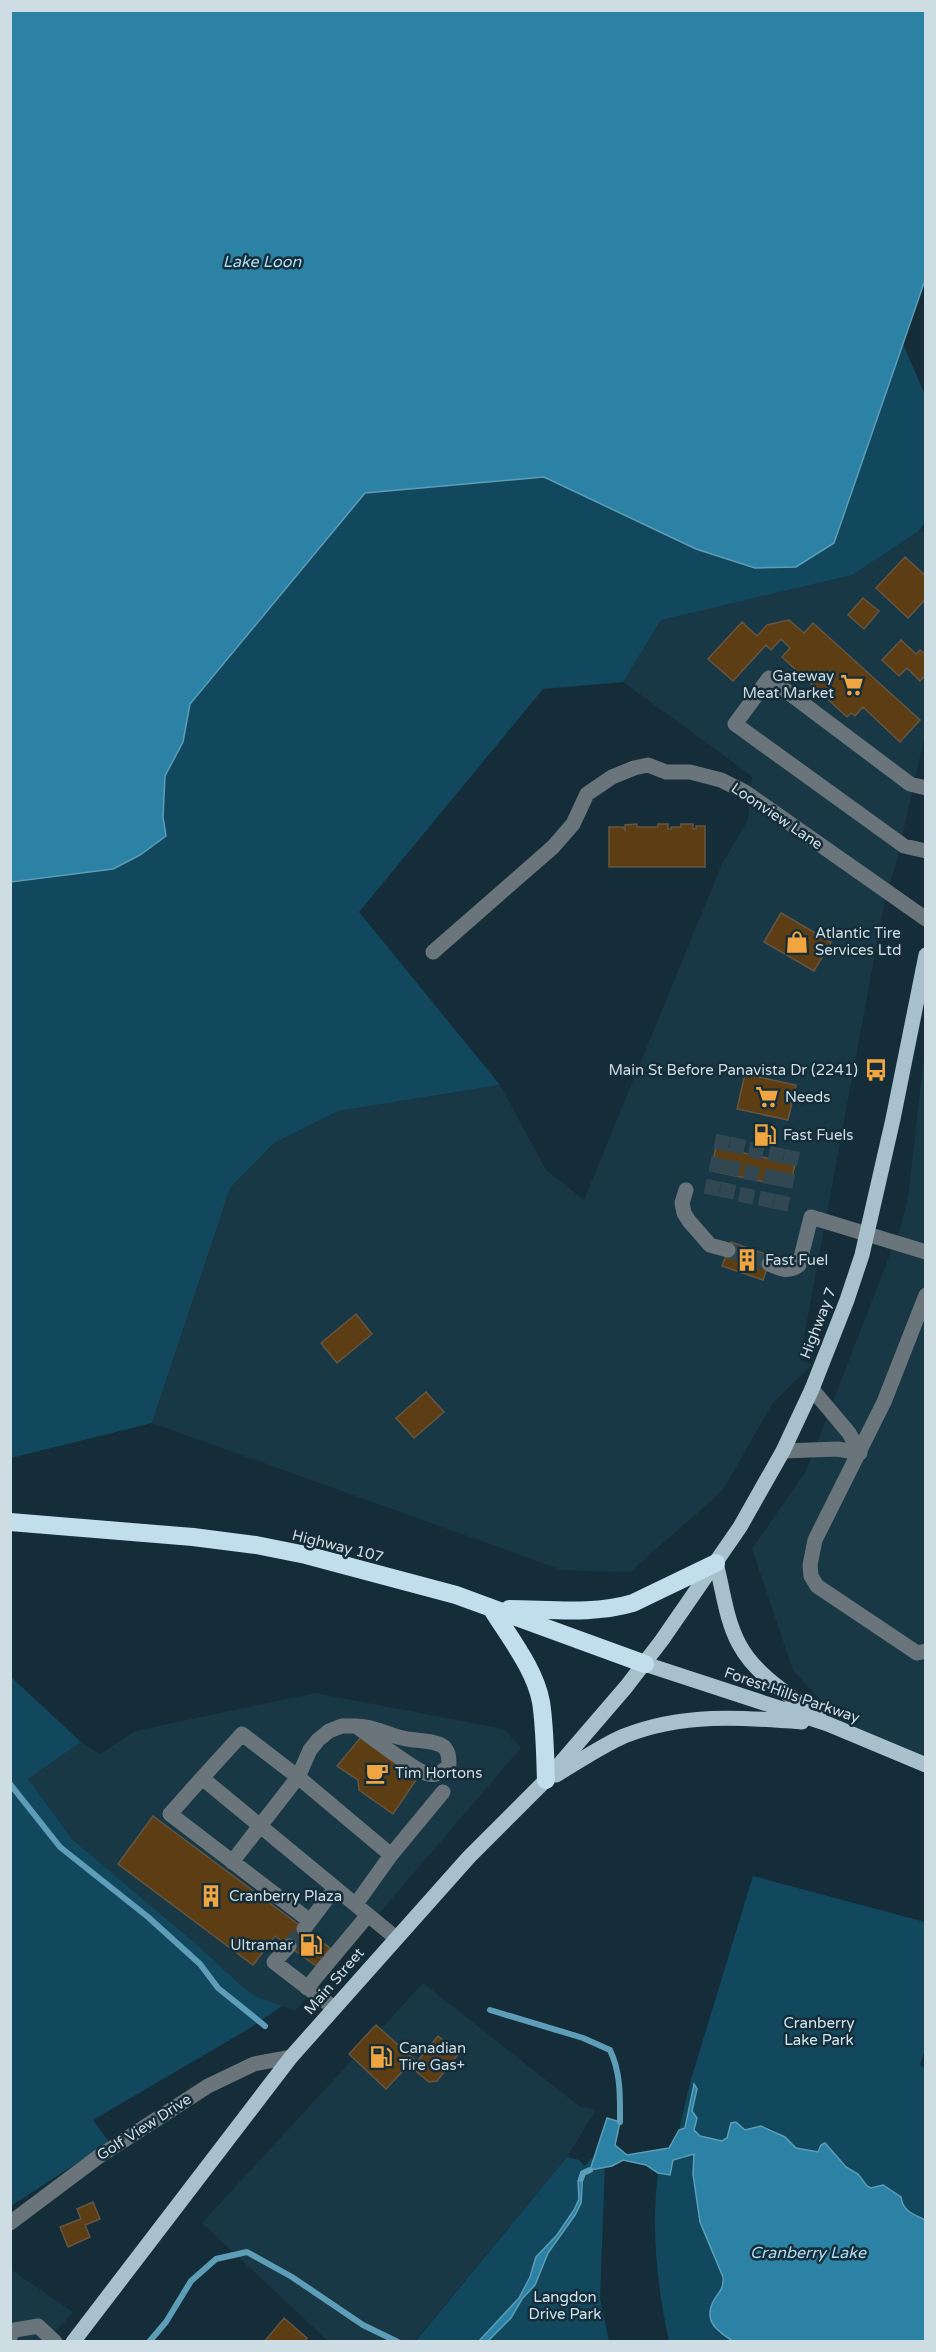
<svg xmlns="http://www.w3.org/2000/svg" width="936" height="2352" font-family="'Varela Round',sans-serif">
<style>
.built{fill:#183846}
.green{fill:#12485d}
.water{fill:#2c82a4;stroke:#5d9db7;stroke-width:1.5}
.lines{fill:none;stroke-linecap:round;stroke-linejoin:round}
.stream{stroke:#5d9db7;stroke-width:6}
.building{fill:#5d3d13;stroke:#655542;stroke-width:1.5}
.minor-tunnel{stroke:#314752;stroke-width:15;stroke-dasharray:15 8;stroke-linecap:butt}
.minor{stroke:#69757a;stroke-width:15}
.major{stroke:#a8c0cb;stroke-width:15}
.highway{stroke:#c1deec;stroke-width:18}
.labels{text-anchor:middle;dominant-baseline:central;stroke-width:5;stroke-linejoin:round;paint-order:stroke}
.poi-label{font-size:15px;fill:#cedce3;stroke:#152d38;text-anchor:start}
.street-label{font-size:15px;fill:#cedce3;stroke:#152d38}
.park-label{font-size:15px;fill:#cde5f1;stroke:#152d38}
.water-label{font-size:16px;font-style:italic;fill:#abdcf3;stroke:#152d38}
</style>
<rect width="100%" height="100%" fill="#152d38"/>
<path class="built" d="M 919,531 L 925,533 L 925,735 L 895,868 L 886,894 L 800,1359 L 812,1365 L 772,1404 L 722,1491 L 630,1572 L 562,1570 L 152,1423 L 230,1188 L 274,1143 L 338,1111 L 500,1085 L 546,1170 L 584,1200 L 722,864 L 748,820 L 752,776 L 623,682 L 661,620 L 852,575 Z
M 925,1048 L 925,1764 L 840,1722 L 793,1670 L 752,1549 L 806,1471 L 901,1226 L 908,1197 Z
M 315,1693 L 504,1729 L 521,1748 L 295,2011 L 257,1997 L 245,1989 L 196,1944 L 73,1840 L 28,1779 L 81,1742 L 100,1754 L 135,1731 Z
M 423,1983 L 579,2106 L 596,2110 L 567,2157 L 415,2341 L 328,2341 L 202,2223 Z
M 10,2269 L 73,2312 L 47,2341 L 11,2341 Z"/>
<path class="green" d="M 903,344 L 925,395 L 926,520 L 919,531 L 852,575 L 661,620 L 623,682 L 543,689 L 359,912 L 500,1085 L 338,1111 L 274,1143 L 230,1188 L 152,1423 L 11,1458 L 10,882 L 52,877 L 166,837 L 163,817 L 165,776 L 183,742 L 190,704 L 365,493 L 544,477 L 696,549 L 834,543 Z
M 10,1676 L 81,1742 L 28,1779 L 73,1840 L 196,1944 L 245,1989 L 257,1997 L 282,2006 L 252,2027 L 93,2120 L 109,2142 L 11,2206 Z
M 753,1876 L 925,1922 L 926,2046 L 920,2065 L 926,2069 L 925,2220 L 908,2212 L 898,2194 L 883,2185 L 871,2188 L 867,2186 L 858,2174 L 846,2167 L 835,2155 L 829,2146 L 820,2147 L 818,2152 C 811,2153 803,2148 796,2148 C 786,2141 774,2126 760,2126 C 756,2126 750,2129 745,2130 L 736,2122 L 729,2127 L 727,2138 L 722,2141 L 700,2136 L 695,2132 L 696,2117 L 692,2111 L 697,2089 L 693,2084 L 685,2128 L 679,2130 L 690,2083 Z
M 694,2154 C 692,2203 705,2233 723,2277 L 723,2287 L 711,2305 L 716,2331 L 734,2341 L 669,2341 C 657,2286 651,2230 658,2173 L 669,2175 L 673,2160 Z
M 567,2157 L 579,2160 L 584,2166 L 591,2159 L 605,2163 L 600,2299 L 609,2341 L 488,2341 L 511,2318 L 522,2299 L 535,2285 L 547,2253 L 575,2215 L 581,2203 L 584,2180 L 582,2174 L 578,2181 L 579,2199 L 574,2210 L 557,2235 L 536,2257 L 533,2271 L 519,2298 L 479,2341 L 415,2342 Z"/>
<path class="water" d="M 10,11 L 925,11 L 925,280 L 834,543 L 796,567 L 755,568 L 696,549 L 544,477 L 365,493 L 190,704 L 183,742 L 165,776 L 163,817 L 166,836 L 140,855 L 113,869 L 11,882 Z
M 694,2084 L 697,2089 L 692,2111 L 697,2118 L 694,2130 L 700,2136 L 722,2141 L 727,2138 L 731,2123 L 736,2122 L 745,2130 L 761,2126 L 785,2137 L 796,2148 L 818,2152 L 821,2145 L 825,2143 L 846,2167 L 858,2174 L 867,2186 L 871,2188 L 883,2185 L 901,2197 C 903,2212 914,2214 925,2220 L 925,2341 L 734,2342 C 720,2333 704,2323 712,2304 C 717,2292 724,2292 723,2277 L 700,2222 L 693,2174 L 694,2154 L 673,2160 L 670,2175 L 658,2173 L 646,2165 L 623,2160 L 612,2166 L 590,2170 L 607,2118 L 620,2122 L 615,2145 L 627,2155 L 669,2148 L 679,2130 L 685,2128 Z
M 583,2173 L 581,2203 L 575,2215 L 548,2253 L 535,2285 L 522,2299 L 511,2318 L 488,2341 L 479,2341 L 519,2298 L 530,2277 L 536,2257 L 557,2235 L 574,2210 L 579,2199 L 578,2181 Z"/>
<g class="lines">
<path class="stream" d="M 10,1784 L 60,1847 L 148,1917 L 200,1964 L 218,1988 L 265,2026
M 490,2010 L 583,2038 L 610,2050 C 621,2073 620,2097 620,2122
M 581,2179 L 583,2173 L 590,2170
M 149,2342 L 166,2322 L 191,2281 L 216,2259 L 247,2252 L 292,2277 L 363,2325 L 398,2342"/>
</g>
<path class="building" d="M 905,557 L 926,576 L 926,599 L 908,618 L 876,588 Z
M 863,598 L 879,611 L 864,629 L 848,615 Z
M 789,620 L 804,633 L 813,623 L 920,720 L 900,742 L 863,707 L 855,716 L 851,713 L 847,717 L 782,657 L 790,648 L 781,639 L 771,650 L 766,645 L 733,681 L 708,659 L 742,622 L 757,636 L 767,625 Z
M 901,640 L 916,654 L 920,650 L 926,655 L 926,675 L 920,681 L 907,668 L 899,676 L 882,660 Z
M 637,824 L 637,827 L 658,827 L 658,824 L 668,824 L 668,829 L 671,829 L 671,827 L 681,827 L 681,824 L 693,824 L 693,829 L 696,829 L 696,826 L 705,826 L 705,867 L 609,867 L 609,827 L 623,827 L 625,830 L 625,825 Z
M 781,913 L 831,942 L 814,971 L 764,942 Z
M 745,1074 L 796,1085 L 788,1120 L 737,1109 Z
M 716,1147 L 795,1164 L 790,1187 L 711,1171 Z
M 731,1242 L 771,1256 L 763,1280 L 722,1266 Z
M 356,1314 L 372,1334 L 337,1363 L 321,1343 Z
M 426,1392 L 444,1412 L 414,1438 L 396,1418 Z
M 362,1736 L 416,1780 L 393,1814 L 359,1790 L 358,1780 L 337,1766 Z
M 153,1816 L 330,1948 L 316,1966 L 275,1936 L 253,1965 L 118,1864 Z
M 376,2025 L 414,2059 L 386,2089 L 349,2054 Z
M 438,2036 L 459,2053 L 437,2081 L 429,2082 L 412,2068 Z
M 93,2202 L 100,2219 L 85,2225 L 90,2237 L 68,2247 L 60,2227 L 81,2219 L 77,2209 Z
M 284,2318 L 307,2338 L 304,2342 L 264,2342 Z"/>
<g class="lines">
<path class="minor-tunnel" d="M 711,1195 L 725,1129
M 726,1198 L 740,1133
M 745,1203 L 759,1137
M 765,1207 L 779,1141
M 780,1210 L 794,1144
M 728,1250 L 769,1264
M 289,1946 L 304,1929"/>
<path class="minor" d="M 926,788 L 910,784 L 769,678 L 735,724 L 904,846 L 926,851
M 433,952 L 553,847 L 573,824 L 587,794 L 612,777 L 634,768 L 648,765 L 666,772 L 690,772 L 721,780 L 745,792 L 926,919
M 686,1190 L 682,1203 L 684,1213 L 689,1221 L 710,1245 L 728,1250
M 769,1264 C 781,1269 788,1273 799,1265 L 811,1217 L 926,1252
M 926,1295 L 884,1402 L 815,1540 L 810,1565 L 811,1576 L 817,1586 L 917,1653 L 926,1651
M 812,1389 L 849,1433 L 860,1453
M 783,1451 L 838,1449 L 860,1453
M 356,1726 C 375,1726 389,1736 407,1739 C 418,1741 435,1740 444,1747 C 449,1752 449,1759 449,1765 C 444,1771 437,1776 428,1774 C 415,1771 369,1735 356,1726 Z
M 202,1778 L 170,1814 L 310,1921
M 232,1862 L 298,1777 L 310,1750 L 318,1740 L 329,1731 L 342,1726 L 356,1726
M 356,1904 L 391,1855
M 304,1929 L 335,1888
M 396,1938 L 202,1778 L 242,1734 L 298,1777 L 391,1855 L 443,1792
M 289,1946 L 274,1962 L 334,2008
M 307,1988 L 368,1915
M 10,2223 L 98,2157 L 208,2086 L 254,2064 L 291,2057
M 10,2336 L 15,2330 L 38,2326 L 55,2342"/>
<path class="major" d="M 716,1563 C 723,1590 726,1620 739,1644 C 756,1676 791,1696 819,1717
M 645,1664 L 828,1724 L 926,1765
M 556,1775 C 578,1762 601,1746 624,1736 C 682,1713 741,1717 802,1722
M 73,2342 L 291,2057 L 469,1857 L 546,1780 L 626,1687 L 662,1640 L 740,1527 L 783,1451 L 812,1389 L 847,1300 L 862,1255 L 893,1119 L 926,955"/>
<path class="highway" d="M 10,1522 L 193,1537 L 256,1545 L 306,1555 L 456,1595 L 645,1664
M 492,1609 C 509,1637 535,1669 541,1702 C 545,1728 545,1755 546,1780
M 509,1609 C 549,1609 593,1615 633,1603 L 716,1563"/>
</g>
<defs>
<g id="supermarket-bare" transform="scale(1.8)"><path d="M-6-5.5h2.5l.6 2H6L4.5 2H-2.5L-4.4-4H-6ZM-1.5 3.2a1.3 1.3 0 1 0 .1 0ZM3 3.2a1.3 1.3 0 1 0 .1 0Z" fill="#f1a540" stroke="#152d38" stroke-width="2.5" paint-order="stroke"/></g>
<g id="shop-bare" transform="scale(1.8)"><path d="M-5-2.5h2.3a2.7 3.5 0 0 1 5.4 0H5L5.5 6h-11ZM-1.5-2.5h3a1.5 2.3 0 0 0-3 0Z" fill="#f1a540" stroke="#152d38" stroke-width="2.5" paint-order="stroke"/></g>
<g id="bus-bare" transform="scale(1.8)"><path d="M-5-6H5V4H4V6H2V4H-2V6H-4V4H-5ZM-3.5-4V0h7V-4ZM-3.5 1.2v1.5H-2V1.2ZM2 1.2v1.5H3.5V1.2Z" fill="#f1a540" stroke="#152d38" stroke-width="2.5" paint-order="stroke"/></g>
<g id="fuel-bare" transform="scale(1.8)"><path d="M-5.5-6h7V0h2V4h1.3V-2.5L3-4.5l.8-.8L6-3V5H2.5V1h-1V6h-7ZM-4.2-4.7v3.2H.2V-4.7Z" fill="#f1a540" stroke="#152d38" stroke-width="2.5" paint-order="stroke"/></g>
<g id="building-bare" transform="scale(1.8)"><path d="M-4-6H4V6H1V3H-1V6H-4ZM-2.5-4.3h1.7v1.8h-1.7ZM.8-4.3h1.7v1.8H.8ZM-2.5-1h1.7V.8h-1.7ZM.8-1h1.7V.8H.8Z" fill="#f1a540" stroke="#152d38" stroke-width="2.5" paint-order="stroke"/></g>
<g id="cafe-bare" transform="scale(1.8)"><path d="M-5.5-4.5H6V0H3Q3 3.5 0 3.5H-2.5Q-5.5 3.5-5.5 0ZM3-3.2v2h1.7v-2ZM-6 4.5H4V6H-6Z" fill="#f1a540" stroke="#152d38" stroke-width="2.5" paint-order="stroke"/></g>
</defs>
<g fill-rule="evenodd">
<use href="#supermarket-bare" x="852" y="685"/>
<use href="#shop-bare" x="797" y="942"/>
<use href="#bus-bare" x="876" y="1070"/>
<use href="#supermarket-bare" x="767" y="1097"/>
<use href="#fuel-bare" x="765" y="1135"/>
<use href="#building-bare" x="747" y="1260"/>
<use href="#cafe-bare" x="377" y="1773"/>
<use href="#building-bare" x="211" y="1896"/>
<use href="#fuel-bare" x="311" y="1945"/>
<use href="#fuel-bare" x="381" y="2057"/>
</g>
<g class="labels">
<g class="poi-label">
<text x="834" y="676" text-anchor="end">Gateway<tspan x="834" dy="17">Meat Market</tspan></text>
<text x="815" y="933">Atlantic Tire<tspan x="815" dy="17">Services Ltd</tspan></text>
<text x="858" y="1070" text-anchor="end">Main St Before Panavista Dr (2241)</text>
<text x="785" y="1097">Needs</text>
<text x="783" y="1135">Fast Fuels</text>
<text x="765" y="1260">Fast Fuel</text>
<text x="395" y="1773">Tim Hortons</text>
<text x="229" y="1896">Cranberry Plaza</text>
<text x="293" y="1945" text-anchor="end">Ultramar</text>
<text x="399" y="2048">Canadian<tspan x="399" dy="17">Tire Gas+</tspan></text>
</g>
<g class="street-label">
<text transform="translate(777 816) rotate(34)">Loonview Lane</text>
<text transform="translate(818 1323) rotate(-69)">Highway 7</text>
<text transform="translate(338 1546) rotate(14)">Highway 107</text>
<text transform="translate(792 1695) rotate(19)">Forest Hills Parkway</text>
<text transform="translate(334 1981) rotate(-49)">Main Street</text>
<text transform="translate(144 2127) rotate(-33)">Golf View Drive</text>
</g>
<g class="park-label">
<text x="819" y="2023">Cranberry<tspan x="819" dy="17">Lake Park</tspan></text>
<text x="565" y="2297">Langdon<tspan x="565" dy="17">Drive Park</tspan></text>
</g>
<g class="water-label">
<text x="262" y="262">Lake Loon</text>
<text x="808" y="2253">Cranberry Lake</text>
</g>
</g>
<rect width="936" height="2352" fill="none" stroke="#cedce3" stroke-width="24"/>
</svg>
